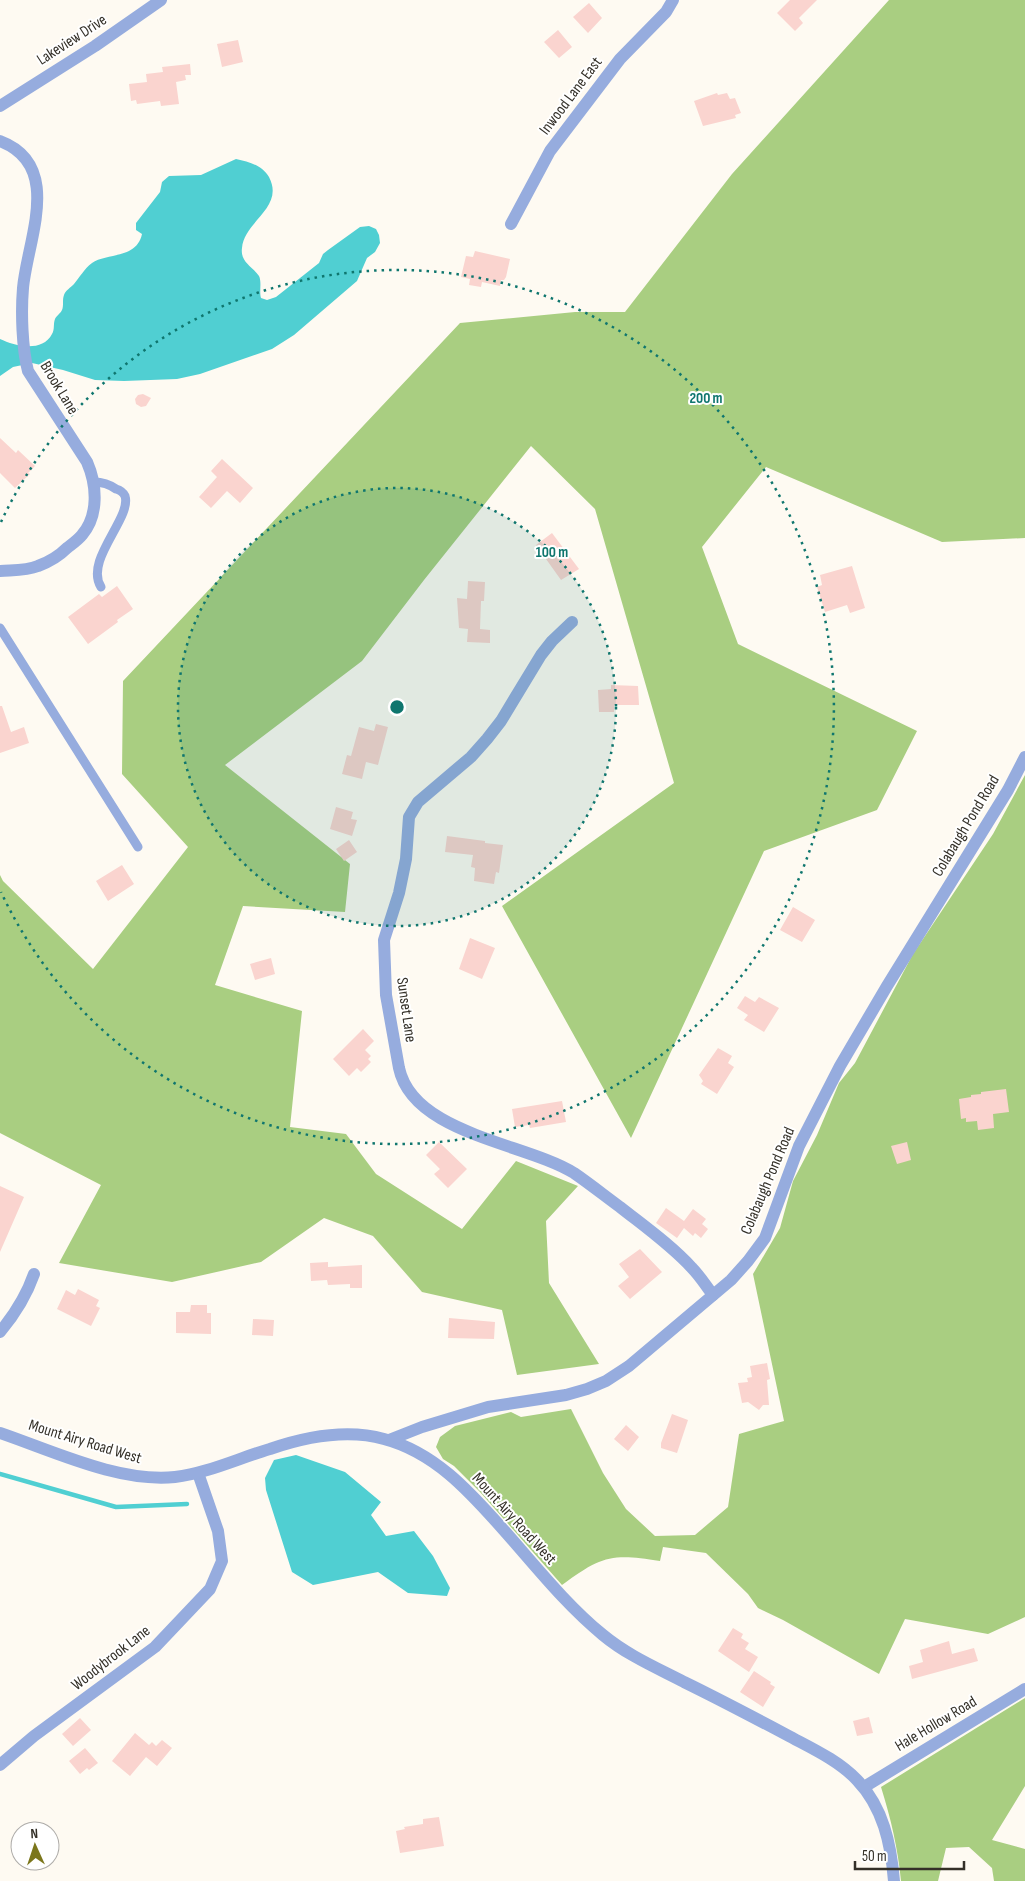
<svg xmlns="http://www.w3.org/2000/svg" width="1025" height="1881" font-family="'Sofia Sans Condensed',sans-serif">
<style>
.forest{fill:#a9ce81}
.water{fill:#50cfd2}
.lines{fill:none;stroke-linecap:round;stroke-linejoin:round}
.stream{stroke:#50cfd2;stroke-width:4.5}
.building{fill:#fad4cf}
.service{stroke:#96acde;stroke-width:9}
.minor{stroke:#96acde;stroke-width:12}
.tertiary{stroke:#96acde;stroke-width:12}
.ring{fill:none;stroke:#0f766e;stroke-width:2.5;stroke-dasharray:2.5 5}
.labels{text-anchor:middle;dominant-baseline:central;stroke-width:4;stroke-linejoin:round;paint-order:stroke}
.street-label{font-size:16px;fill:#343028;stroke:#fff}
.centre{fill:#0f766e;stroke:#fff;stroke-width:2.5}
.ring-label{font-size:15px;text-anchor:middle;font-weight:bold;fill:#0f766e;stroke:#fff;stroke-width:4;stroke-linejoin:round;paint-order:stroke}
</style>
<rect width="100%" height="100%" fill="#fefaf2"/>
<path class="forest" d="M 889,0 L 1025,0 L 1025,538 L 942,542 L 766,467 L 702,547 L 738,644 L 917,731 L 877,810 L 764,851 L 631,1138 L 502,906 L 674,783 L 595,509 L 531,446 L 424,580 L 362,661 L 225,765 L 350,864 L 345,912 L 243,906 L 215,985 L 302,1011 L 290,1127 L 346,1134 L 376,1174 L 462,1229 L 516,1161 L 578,1186 L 546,1221 L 549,1283 L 599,1364 L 517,1375 L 502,1310 L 422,1292 L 373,1236 L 324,1218 L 261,1262 L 172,1282 L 59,1263 L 101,1185 L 0,1133 L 0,875 L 3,881 L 93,969 L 188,847 L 122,774 L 123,681 L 460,323 L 575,312 L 625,312 L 732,174 Z
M 1025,775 L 1025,1617 L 988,1634 L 905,1619 L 879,1674 L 783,1620 L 758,1608 L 748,1594 L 706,1553 L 663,1547 L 660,1561 C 612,1553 601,1556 562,1585 L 480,1492 L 454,1466 L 443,1459 L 436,1447 L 440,1437 L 455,1426 L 511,1412 L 521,1417 L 571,1409 L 603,1473 L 626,1509 L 655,1536 L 695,1535 L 728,1507 L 739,1434 L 784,1421 L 753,1274 L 780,1228 L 793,1181 L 817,1135 L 839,1083 L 855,1063 L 913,954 L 993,834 Z
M 1025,1698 L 1025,1786 L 992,1840 L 1025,1849 L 1025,1881 L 994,1881 L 992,1868 L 969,1847 L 946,1848 L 938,1881 L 901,1881 C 898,1849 891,1819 881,1787 Z"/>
<path class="water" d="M 236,159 C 249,162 262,165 269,177 C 285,208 244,221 242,248 C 240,262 252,266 259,276 C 262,282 259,292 261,298 L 267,300 L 276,297 L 319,263 L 323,254 L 328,250 L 360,227 L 369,226 L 376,229 L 379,235 L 380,243 L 375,252 L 367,258 L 357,281 L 294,335 L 272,349 L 200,374 L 177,379 L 124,381 L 95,380 L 63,370 L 32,363 L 13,367 L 0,376 L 0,339 C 15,346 42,353 52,334 C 55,329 53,324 55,319 C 56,316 60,314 62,310 C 64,305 62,300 64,295 C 65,291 71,287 74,284 C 80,277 84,269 92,263 C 106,253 137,259 142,234 L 136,230 L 136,223 L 160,192 L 162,182 L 169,176 L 201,175 Z
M 296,1455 L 345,1472 L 381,1502 L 371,1515 L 386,1536 L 414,1531 L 433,1556 L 450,1588 L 447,1596 L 408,1593 L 378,1572 L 313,1585 L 292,1572 L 266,1490 L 265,1478 L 274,1460 Z"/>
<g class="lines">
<path class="stream" d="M 0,1474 L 116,1507 L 187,1504"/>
</g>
<path class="building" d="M 790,0 L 817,0 L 799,18 L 803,23 L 795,31 L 777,13 Z
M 589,3 L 602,18 L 588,33 L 573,17 Z
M 558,30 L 572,47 L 559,58 L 544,42 Z
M 238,40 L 243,62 L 222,67 L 217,44 Z
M 190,64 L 191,75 L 185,75 L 186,80 L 176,82 L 179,104 L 161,106 L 160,101 L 137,104 L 136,100 L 131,101 L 129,84 L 147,82 L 146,74 L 163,72 L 162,67 Z
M 717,93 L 718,95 L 727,93 L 730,99 L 735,98 L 741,113 L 735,115 L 736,118 L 703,126 L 694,101 Z
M 475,251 L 510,259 L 506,277 L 504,280 L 501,280 L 500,286 L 482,282 L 481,287 L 469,285 L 470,279 L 461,277 L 466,256 L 473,257 Z
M 143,394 L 151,398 L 146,406 L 141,407 L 136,404 L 135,399 L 138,395 Z
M 0,438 L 16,453 L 18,450 L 35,466 L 28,473 L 30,474 L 15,488 L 0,473 Z
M 222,459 L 253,488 L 240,503 L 227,491 L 211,508 L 199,497 L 217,477 L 211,471 Z
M 552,533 L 579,569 L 561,580 L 536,545 Z
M 852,566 L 865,608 L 850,613 L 847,605 L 825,612 L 817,587 L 822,585 L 820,575 Z
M 468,581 L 485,582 L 484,601 L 481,601 L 480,629 L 490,630 L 490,643 L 467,642 L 468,629 L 459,628 L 457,598 L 467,599 Z
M 117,586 L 133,609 L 117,620 L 118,622 L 88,644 L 68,617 L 99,594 L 102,597 Z
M 611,685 L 638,686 L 639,705 L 614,705 L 614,712 L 599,712 L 598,690 L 611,689 Z
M 0,706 L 2,706 L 11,732 L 24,727 L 29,743 L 0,753 Z
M 376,724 L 388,727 L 378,765 L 366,762 L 362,779 L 342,774 L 347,755 L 351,756 L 359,727 L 374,731 Z
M 336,807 L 353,812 L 351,819 L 357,820 L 352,836 L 330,829 Z
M 447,836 L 485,841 L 485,843 L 503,845 L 499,873 L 496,872 L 494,884 L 474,881 L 475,868 L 471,867 L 473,855 L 445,852 Z
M 349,840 L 357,852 L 344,861 L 336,849 Z
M 122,865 L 134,884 L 108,901 L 96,881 Z
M 793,907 L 815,920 L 802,942 L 780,930 Z
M 470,938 L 495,948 L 482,979 L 459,969 Z
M 271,958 L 275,974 L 255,980 L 250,964 Z
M 745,996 L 755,1002 L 759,997 L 779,1008 L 764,1032 L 744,1020 L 748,1015 L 737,1008 Z
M 363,1029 L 374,1041 L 365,1050 L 371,1056 L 368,1059 L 371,1062 L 361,1072 L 357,1068 L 349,1076 L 333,1059 Z
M 718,1048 L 732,1056 L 728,1063 L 734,1067 L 717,1094 L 701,1084 L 703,1081 L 699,1075 Z
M 1006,1089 L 1009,1112 L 993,1114 L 994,1128 L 978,1130 L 977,1121 L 966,1122 L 966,1118 L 961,1119 L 959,1099 L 971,1097 L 971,1095 L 981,1094 L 981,1092 Z
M 562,1101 L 566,1122 L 530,1128 L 529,1125 L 515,1127 L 512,1109 Z
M 439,1142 L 467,1169 L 448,1188 L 434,1174 L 440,1169 L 426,1155 Z
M 907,1142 L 911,1160 L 897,1164 L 891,1146 Z
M 0,1186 L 24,1197 L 0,1252 Z
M 666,1208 L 684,1221 L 693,1209 L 706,1219 L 702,1224 L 708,1229 L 701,1238 L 695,1233 L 693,1236 L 684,1228 L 677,1238 L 656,1223 Z
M 640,1249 L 662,1272 L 630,1299 L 618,1286 L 629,1277 L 619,1264 Z
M 328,1262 L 328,1267 L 362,1265 L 362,1288 L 350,1288 L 350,1284 L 328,1285 L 327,1280 L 311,1281 L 310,1263 Z
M 78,1289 L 99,1300 L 96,1306 L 100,1308 L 91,1326 L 57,1309 L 66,1290 L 75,1295 Z
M 191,1305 L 207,1305 L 207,1313 L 211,1313 L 211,1334 L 176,1333 L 176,1312 L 190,1312 Z
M 449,1318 L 495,1322 L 494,1339 L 448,1338 Z
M 253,1319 L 274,1320 L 273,1336 L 252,1335 Z
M 767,1363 L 770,1379 L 767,1380 L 769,1405 L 763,1405 L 759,1410 L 748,1402 L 742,1403 L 738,1383 L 748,1382 L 747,1378 L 752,1377 L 750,1366 Z
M 672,1414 L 688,1420 L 677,1453 L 661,1448 L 661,1443 Z
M 626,1425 L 639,1437 L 628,1451 L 614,1439 Z
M 733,1628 L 743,1634 L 741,1638 L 749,1643 L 745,1649 L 758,1657 L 749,1672 L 718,1651 Z
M 949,1641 L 952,1654 L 974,1648 L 978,1661 L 912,1679 L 909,1666 L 923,1662 L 920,1650 Z
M 754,1671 L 771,1682 L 770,1684 L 775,1687 L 763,1707 L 740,1692 Z
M 869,1717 L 873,1733 L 857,1736 L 853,1721 Z
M 80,1718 L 91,1730 L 73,1746 L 62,1734 Z
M 135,1733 L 149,1745 L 152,1742 L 156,1746 L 162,1740 L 172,1748 L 157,1766 L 146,1757 L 130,1776 L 112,1761 Z
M 85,1748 L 98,1763 L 89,1770 L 87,1768 L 80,1774 L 69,1761 Z
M 439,1817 L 444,1846 L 400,1853 L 396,1831 L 405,1829 L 404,1827 L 423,1824 L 423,1819 Z"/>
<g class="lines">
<path class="service" d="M 94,482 C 102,482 109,484 116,489 C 120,490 123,492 125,496 C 132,518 84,560 101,587
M 0,628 L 138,847"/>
<path class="minor" d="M 0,106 L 95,46 L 161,0
M 0,141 C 64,165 27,241 23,288 C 21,312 22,348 28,371 L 87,462 C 97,485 99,515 82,535 C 78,540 72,544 67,548 C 59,556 49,562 38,566 C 26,571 13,570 0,571
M 511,224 L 550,151 L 620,59 L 666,12 L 673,0
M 572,622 L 552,641 L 541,655 L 501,721 L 487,739 L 471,757 L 418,802 L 409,817 L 406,859 L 399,893 L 384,940 L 386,995 L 399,1068 C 413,1134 526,1143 574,1173 C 590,1184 605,1196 620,1207 C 644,1226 671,1245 692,1268 C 700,1276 706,1286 713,1295
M 0,1332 C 15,1314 26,1297 34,1274
M 0,1765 L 34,1736 L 155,1647 L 210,1589 L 222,1561 L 218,1531 L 198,1473
M 864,1787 L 1025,1689"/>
<path class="tertiary" d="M 0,1433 C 53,1451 119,1483 175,1477 C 208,1473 239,1458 270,1449 C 305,1437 348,1429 384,1439 C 434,1452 469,1491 501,1527 C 534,1564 565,1604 603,1635 C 627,1655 657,1668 684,1682 C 719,1699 753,1717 787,1735 C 811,1748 838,1760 857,1780 C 883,1807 891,1844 894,1881
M 389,1440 L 422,1427 L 488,1407 L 566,1395 L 587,1389 L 606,1381 L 629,1366 L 731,1280 L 748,1261 L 765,1238 L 799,1146 L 840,1066 L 887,986 L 1008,790 L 1025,757"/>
</g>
<circle cx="397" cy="707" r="219" fill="#0f766e" fill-opacity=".12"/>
<g class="ring">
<circle cx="397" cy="707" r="219"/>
<path d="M1 522A437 437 0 1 1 1 892"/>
</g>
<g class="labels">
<g class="street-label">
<text transform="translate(72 40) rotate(-33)">Lakeview Drive</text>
<text transform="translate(571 96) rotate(-53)">Inwood Lane East</text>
<text transform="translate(59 388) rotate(59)">Brook Lane</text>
<text transform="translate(966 826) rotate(-59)">Colabaugh Pond Road</text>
<text transform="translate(406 1010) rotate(82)">Sunset Lane</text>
<text transform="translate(768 1181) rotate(-67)">Colabaugh Pond Road</text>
<text transform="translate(85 1442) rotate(17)">Mount Airy Road West</text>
<text transform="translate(514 1519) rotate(48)">Mount Airy Road West</text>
<text transform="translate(111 1658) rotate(-38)">Woodybrook Lane</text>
<text transform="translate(936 1724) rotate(-31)">Hale Hollow Road</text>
</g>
</g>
<circle cx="397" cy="707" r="8" class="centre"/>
<g class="ring-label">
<text x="706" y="403">200 m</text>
<text x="552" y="557">100 m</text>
</g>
<g transform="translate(35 1846) rotate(357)"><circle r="24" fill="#ffffff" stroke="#aeaca9"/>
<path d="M0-4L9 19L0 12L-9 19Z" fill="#7b761b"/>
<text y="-8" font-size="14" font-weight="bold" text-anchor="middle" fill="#343028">N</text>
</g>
<path d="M855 1861v8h109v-8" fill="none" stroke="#343028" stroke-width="2.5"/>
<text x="862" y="1861" font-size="15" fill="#343028" stroke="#ffffff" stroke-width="4" paint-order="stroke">50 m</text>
</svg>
